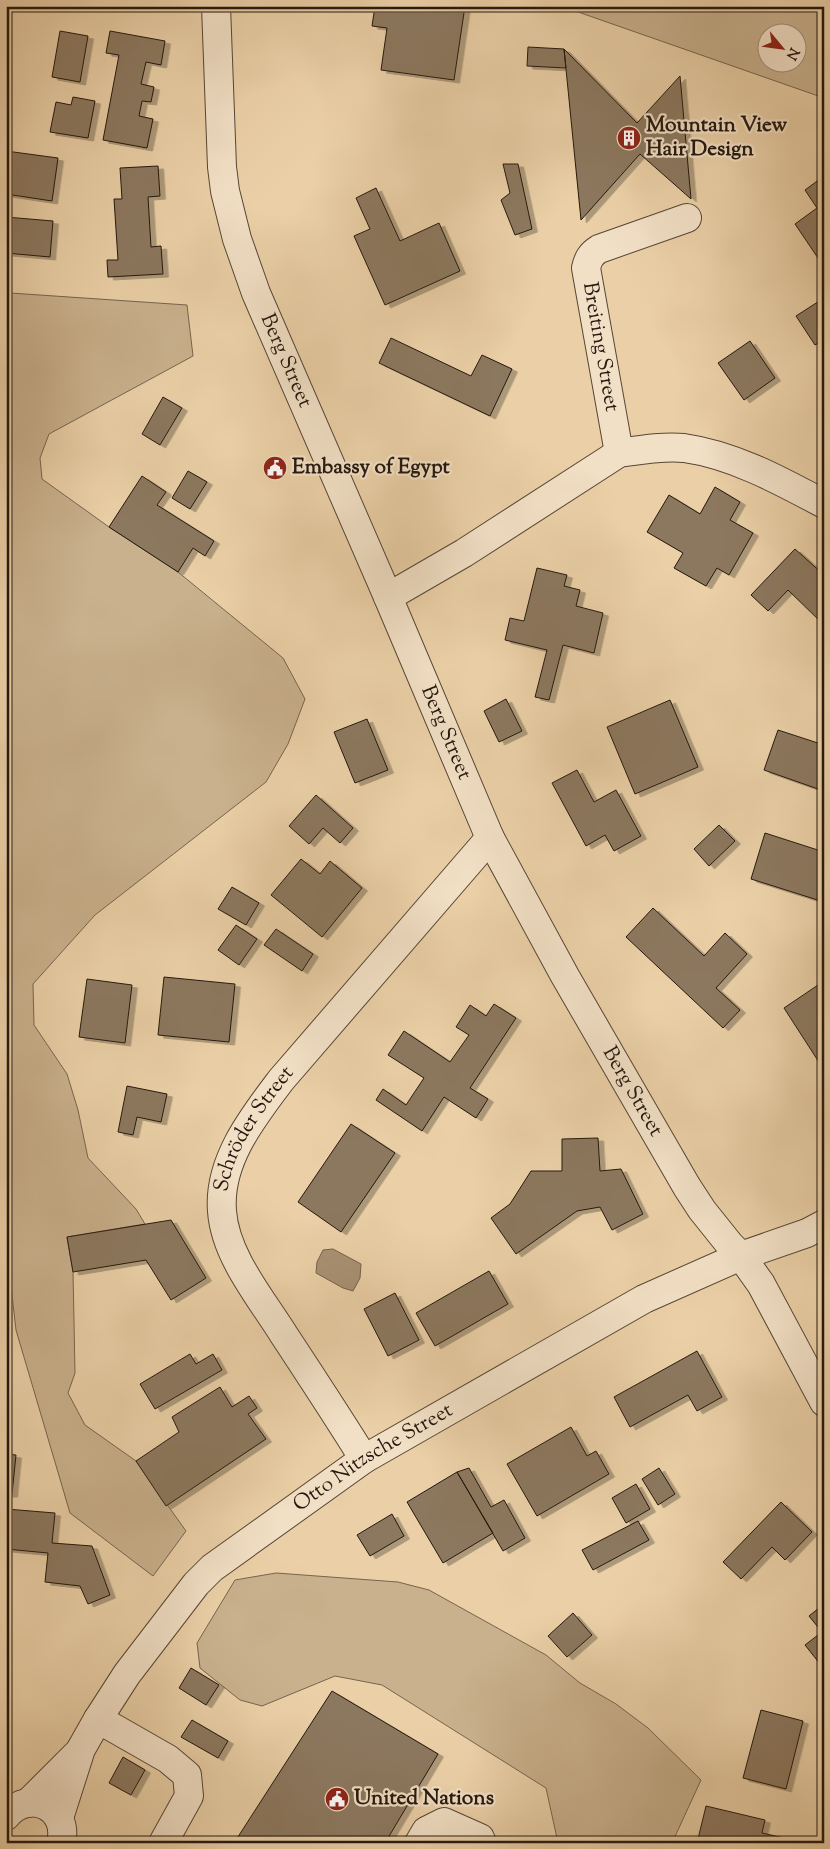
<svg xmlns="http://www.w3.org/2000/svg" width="830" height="1849" font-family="'Sorts Mill Goudy',serif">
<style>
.green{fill:#c9b18d;stroke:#77644e;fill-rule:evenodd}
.water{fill:#a89173;stroke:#74614b}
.building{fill:#8c785e;stroke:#25180f;filter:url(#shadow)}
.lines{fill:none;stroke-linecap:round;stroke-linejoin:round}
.minor-casing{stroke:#564635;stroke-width:30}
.minor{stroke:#f2e0c6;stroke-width:28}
.labels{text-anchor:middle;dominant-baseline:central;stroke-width:4.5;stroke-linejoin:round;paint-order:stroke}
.poi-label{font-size:21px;font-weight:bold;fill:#25180f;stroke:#f2e0c6;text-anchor:start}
.street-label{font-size:21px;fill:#25180f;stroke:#f2e0c6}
</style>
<defs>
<filter id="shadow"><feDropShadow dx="5.5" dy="3" stdDeviation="0" flood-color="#0004"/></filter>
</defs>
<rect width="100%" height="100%" fill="#ebd0a7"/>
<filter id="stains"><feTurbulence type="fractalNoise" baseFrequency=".004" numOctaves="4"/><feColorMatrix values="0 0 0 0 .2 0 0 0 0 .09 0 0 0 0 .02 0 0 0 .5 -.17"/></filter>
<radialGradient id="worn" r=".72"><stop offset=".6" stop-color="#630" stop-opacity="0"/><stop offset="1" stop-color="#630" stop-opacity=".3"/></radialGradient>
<path class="green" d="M 561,6 L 824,6 L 824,98 ZM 768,32 L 798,32 L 798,62 L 768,62 Z
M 10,293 L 187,305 L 193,356 L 49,434 L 40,458 L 42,479 L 109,527 L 178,572 L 283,658 L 305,699 L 288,744 L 266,782 L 95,915 L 33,984 L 34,1025 L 67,1074 L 78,1110 L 88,1158 L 136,1209 L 145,1224 L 67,1237 L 73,1272 L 75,1373 L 68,1393 L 85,1425 L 136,1461 L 186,1531 L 153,1576 L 70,1513 L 16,1330 L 6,1243 L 6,297 Z
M 276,1573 L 398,1582 L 429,1590 L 546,1655 L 580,1683 L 616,1704 L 648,1728 L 701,1780 L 672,1843 L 558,1843 L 546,1788 L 382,1685 L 335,1676 L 262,1706 L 240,1700 L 200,1668 L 197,1643 L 235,1580 Z"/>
<path class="water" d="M 333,1249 L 361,1264 L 360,1278 L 353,1291 L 343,1288 L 316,1273 L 317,1262 L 323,1250 Z"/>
<path class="building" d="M 375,6 L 465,6 L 454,80 L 381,70 L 387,28 L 372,26 Z
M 60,31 L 88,36 L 80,82 L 52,77 Z
M 110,31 L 165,41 L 161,65 L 146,62 L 141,84 L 154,87 L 151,102 L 142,101 L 139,116 L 153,119 L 147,148 L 103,140 L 119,55 L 106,53 Z
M 528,47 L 564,49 L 566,68 L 527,66 Z
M 564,49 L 637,123 L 680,76 L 691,199 L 640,154 L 581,220 Z
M 73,97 L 95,101 L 88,138 L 50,132 L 56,102 L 71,105 Z
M 6,151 L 58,158 L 52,201 L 6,194 Z
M 503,164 L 518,164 L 532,229 L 515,235 L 501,200 L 510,193 Z
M 158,166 L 160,196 L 148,197 L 151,247 L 161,246 L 163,274 L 108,277 L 107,260 L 118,260 L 114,199 L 122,199 L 120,168 Z
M 824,176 L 824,259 L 820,261 L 795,224 L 817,208 L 805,190 Z
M 376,188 L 400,241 L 439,223 L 460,271 L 385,305 L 354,236 L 370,229 L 356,198 Z
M 6,217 L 53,221 L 50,257 L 6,253 Z
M 824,298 L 824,340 L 815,345 L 796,316 Z
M 391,338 L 471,376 L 482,355 L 512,369 L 490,416 L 379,363 Z
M 750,341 L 775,378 L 744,400 L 718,363 Z
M 163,397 L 182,408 L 160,445 L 142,434 Z
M 188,471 L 207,482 L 190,509 L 172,498 Z
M 142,476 L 166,492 L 157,505 L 214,541 L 205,556 L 193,548 L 178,572 L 109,527 Z
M 715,487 L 740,502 L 730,520 L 753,533 L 729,575 L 717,568 L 706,586 L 674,568 L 683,553 L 647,532 L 669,495 L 700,514 Z
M 795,549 L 824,575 L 823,624 L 788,590 L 768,611 L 751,595 Z
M 537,568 L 567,575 L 564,586 L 580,590 L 576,606 L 603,613 L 594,653 L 563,645 L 549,700 L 535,697 L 547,650 L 505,640 L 510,618 L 524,621 Z
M 506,699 L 522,731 L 499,742 L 484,711 Z
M 670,700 L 698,767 L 635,794 L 607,727 Z
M 367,719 L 388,770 L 355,783 L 334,732 Z
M 778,730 L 824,745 L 824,772 L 818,789 L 764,770 Z
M 577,770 L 594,802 L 616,790 L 641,836 L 614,851 L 605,835 L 586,846 L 552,783 Z
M 316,795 L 353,828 L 340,843 L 323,828 L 309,844 L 289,826 Z
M 719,825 L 735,841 L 709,866 L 694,849 Z
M 765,833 L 824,852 L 824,902 L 751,879 Z
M 301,859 L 320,874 L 330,861 L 362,888 L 322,937 L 271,895 Z
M 232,887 L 259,903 L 246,925 L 218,909 Z
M 653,908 L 704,956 L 725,933 L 747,954 L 716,988 L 740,1010 L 723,1028 L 626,937 Z
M 236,925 L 257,939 L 239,965 L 218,950 Z
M 276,929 L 313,954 L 302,971 L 264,945 Z
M 164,977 L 235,984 L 229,1042 L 158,1035 Z
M 87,979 L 132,985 L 125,1043 L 79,1037 Z
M 821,983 L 824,987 L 824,1070 L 784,1008 Z
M 494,1004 L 516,1018 L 470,1088 L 488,1099 L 476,1118 L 444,1097 L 422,1131 L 376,1100 L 383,1089 L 406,1105 L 424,1078 L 388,1055 L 404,1031 L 450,1062 L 469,1035 L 456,1027 L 470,1005 L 486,1016 Z
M 127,1086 L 167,1094 L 161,1122 L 137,1117 L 133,1135 L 118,1132 Z
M 351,1124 L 395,1153 L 341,1232 L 298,1202 Z
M 598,1138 L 600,1171 L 621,1169 L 643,1214 L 612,1230 L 600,1207 L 577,1211 L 516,1254 L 491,1218 L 510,1204 L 531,1171 L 562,1171 L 562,1139 Z
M 171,1220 L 206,1278 L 171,1300 L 146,1260 L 73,1272 L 67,1237 Z
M 489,1271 L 508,1304 L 435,1346 L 416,1313 Z
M 395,1293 L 419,1340 L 388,1356 L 364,1309 Z
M 697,1351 L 722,1397 L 697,1411 L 688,1395 L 630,1427 L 614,1397 Z
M 190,1354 L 196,1364 L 213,1354 L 222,1370 L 155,1409 L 140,1384 Z
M 220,1387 L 232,1407 L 249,1396 L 257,1408 L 248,1414 L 266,1439 L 166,1506 L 136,1461 L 179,1432 L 172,1417 Z
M 571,1427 L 587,1456 L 596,1451 L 609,1474 L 537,1516 L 507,1464 Z
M 6,1454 L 16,1455 L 12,1494 L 6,1494 Z
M 469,1468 L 491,1507 L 504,1500 L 525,1538 L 503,1551 L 457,1472 Z
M 659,1468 L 675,1494 L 658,1505 L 642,1479 Z
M 457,1472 L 493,1533 L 443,1563 L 407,1502 Z
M 636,1484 L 650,1509 L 626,1523 L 612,1498 Z
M 781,1502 L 812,1532 L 785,1560 L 772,1547 L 741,1579 L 723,1562 Z
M 6,1509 L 55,1513 L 52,1543 L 92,1546 L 110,1595 L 88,1604 L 80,1586 L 45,1582 L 48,1553 L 6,1549 Z
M 392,1514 L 404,1536 L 370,1556 L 357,1535 Z
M 638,1521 L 649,1540 L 593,1570 L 582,1550 Z
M 824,1604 L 824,1669 L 805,1645 L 822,1632 L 809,1616 Z
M 573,1613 L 592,1635 L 567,1657 L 548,1636 Z
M 191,1668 L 219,1685 L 206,1705 L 179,1688 Z
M 332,1691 L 438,1754 L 385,1843 L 234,1843 Z
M 761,1710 L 803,1721 L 786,1789 L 743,1778 Z
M 192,1720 L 228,1741 L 218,1758 L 181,1737 Z
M 123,1757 L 145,1770 L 131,1795 L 109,1783 Z
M 706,1806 L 765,1820 L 762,1833 L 789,1839 L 788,1843 L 697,1843 Z"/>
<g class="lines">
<g class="minor-casing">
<g id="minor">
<path id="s1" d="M 216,6 L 222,167 L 225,191 L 237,239 L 256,293 L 388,597 L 490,838 L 565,976 L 687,1187 L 702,1210 L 730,1245 L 741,1256 L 761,1284 L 824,1402"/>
<path d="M 619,453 L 586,268 C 588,259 591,254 599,249 L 687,218"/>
<path d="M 388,597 L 464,553 L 619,453 C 640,450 663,446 684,448 C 734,455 781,481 824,504"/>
<path id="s2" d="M 364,1459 C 338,1417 311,1376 284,1335 C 261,1298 225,1256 222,1211 C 218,1161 253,1117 281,1080 L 490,838"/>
<path d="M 98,1719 L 168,1759 L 187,1775 L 189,1796 L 163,1843"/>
<path d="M 28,1803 L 77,1754"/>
<path d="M 6,1816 C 29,1788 70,1807 61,1843"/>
<path id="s3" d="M 59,1818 L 81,1749 L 98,1719 L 127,1674 L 196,1584 L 212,1568 L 364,1459 L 644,1299 L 741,1256 L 807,1233 L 824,1224"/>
<path d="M 419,1843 L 426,1831 L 444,1822 L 480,1838 L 482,1843"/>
</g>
</g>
<use href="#minor" class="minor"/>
</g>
<defs>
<g id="building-disc" transform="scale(1.25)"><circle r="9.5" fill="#8f2418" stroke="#f2e0c6"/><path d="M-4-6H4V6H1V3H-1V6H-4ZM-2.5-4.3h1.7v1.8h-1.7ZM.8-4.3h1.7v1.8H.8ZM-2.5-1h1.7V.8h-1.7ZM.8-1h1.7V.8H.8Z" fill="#fff"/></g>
<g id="civic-disc" transform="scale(1.25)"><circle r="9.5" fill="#8f2418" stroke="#f2e0c6"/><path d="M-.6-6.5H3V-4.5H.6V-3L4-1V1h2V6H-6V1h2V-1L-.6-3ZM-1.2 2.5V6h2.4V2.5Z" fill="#fff"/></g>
</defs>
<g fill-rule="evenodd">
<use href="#building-disc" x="629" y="138"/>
<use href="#civic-disc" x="275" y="468"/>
<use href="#civic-disc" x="337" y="1799"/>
</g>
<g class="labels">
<g class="poi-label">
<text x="646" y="126">Mountain View<tspan x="646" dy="24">Hair Design</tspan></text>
<text x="292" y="468">Embassy of Egypt</text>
<text x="354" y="1799">United Nations</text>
</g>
<g class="street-label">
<text transform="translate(600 347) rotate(80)">Breiting Street</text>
<text stroke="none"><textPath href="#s1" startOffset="366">Berg Street</textPath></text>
<text stroke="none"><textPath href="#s1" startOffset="771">Berg Street</textPath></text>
<text stroke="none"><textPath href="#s1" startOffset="1176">Berg Street</textPath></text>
<text stroke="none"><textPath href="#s2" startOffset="378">Schröder Street</textPath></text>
<text stroke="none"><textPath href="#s3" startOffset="492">Otto Nitzsche Street</textPath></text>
</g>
</g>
<rect width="830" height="1849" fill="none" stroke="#ebd0a7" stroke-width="25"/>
<rect x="8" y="8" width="815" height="1834" fill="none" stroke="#25180f" stroke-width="2.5"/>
<rect x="12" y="12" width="805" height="1824" fill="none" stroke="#25180f"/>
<g transform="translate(782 48) rotate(119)"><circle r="24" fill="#f2e0c6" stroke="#a0907d"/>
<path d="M0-4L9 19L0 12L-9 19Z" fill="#8f2418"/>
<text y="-8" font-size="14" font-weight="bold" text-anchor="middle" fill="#25180f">N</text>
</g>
<rect width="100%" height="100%" filter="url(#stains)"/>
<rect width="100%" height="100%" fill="url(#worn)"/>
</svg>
